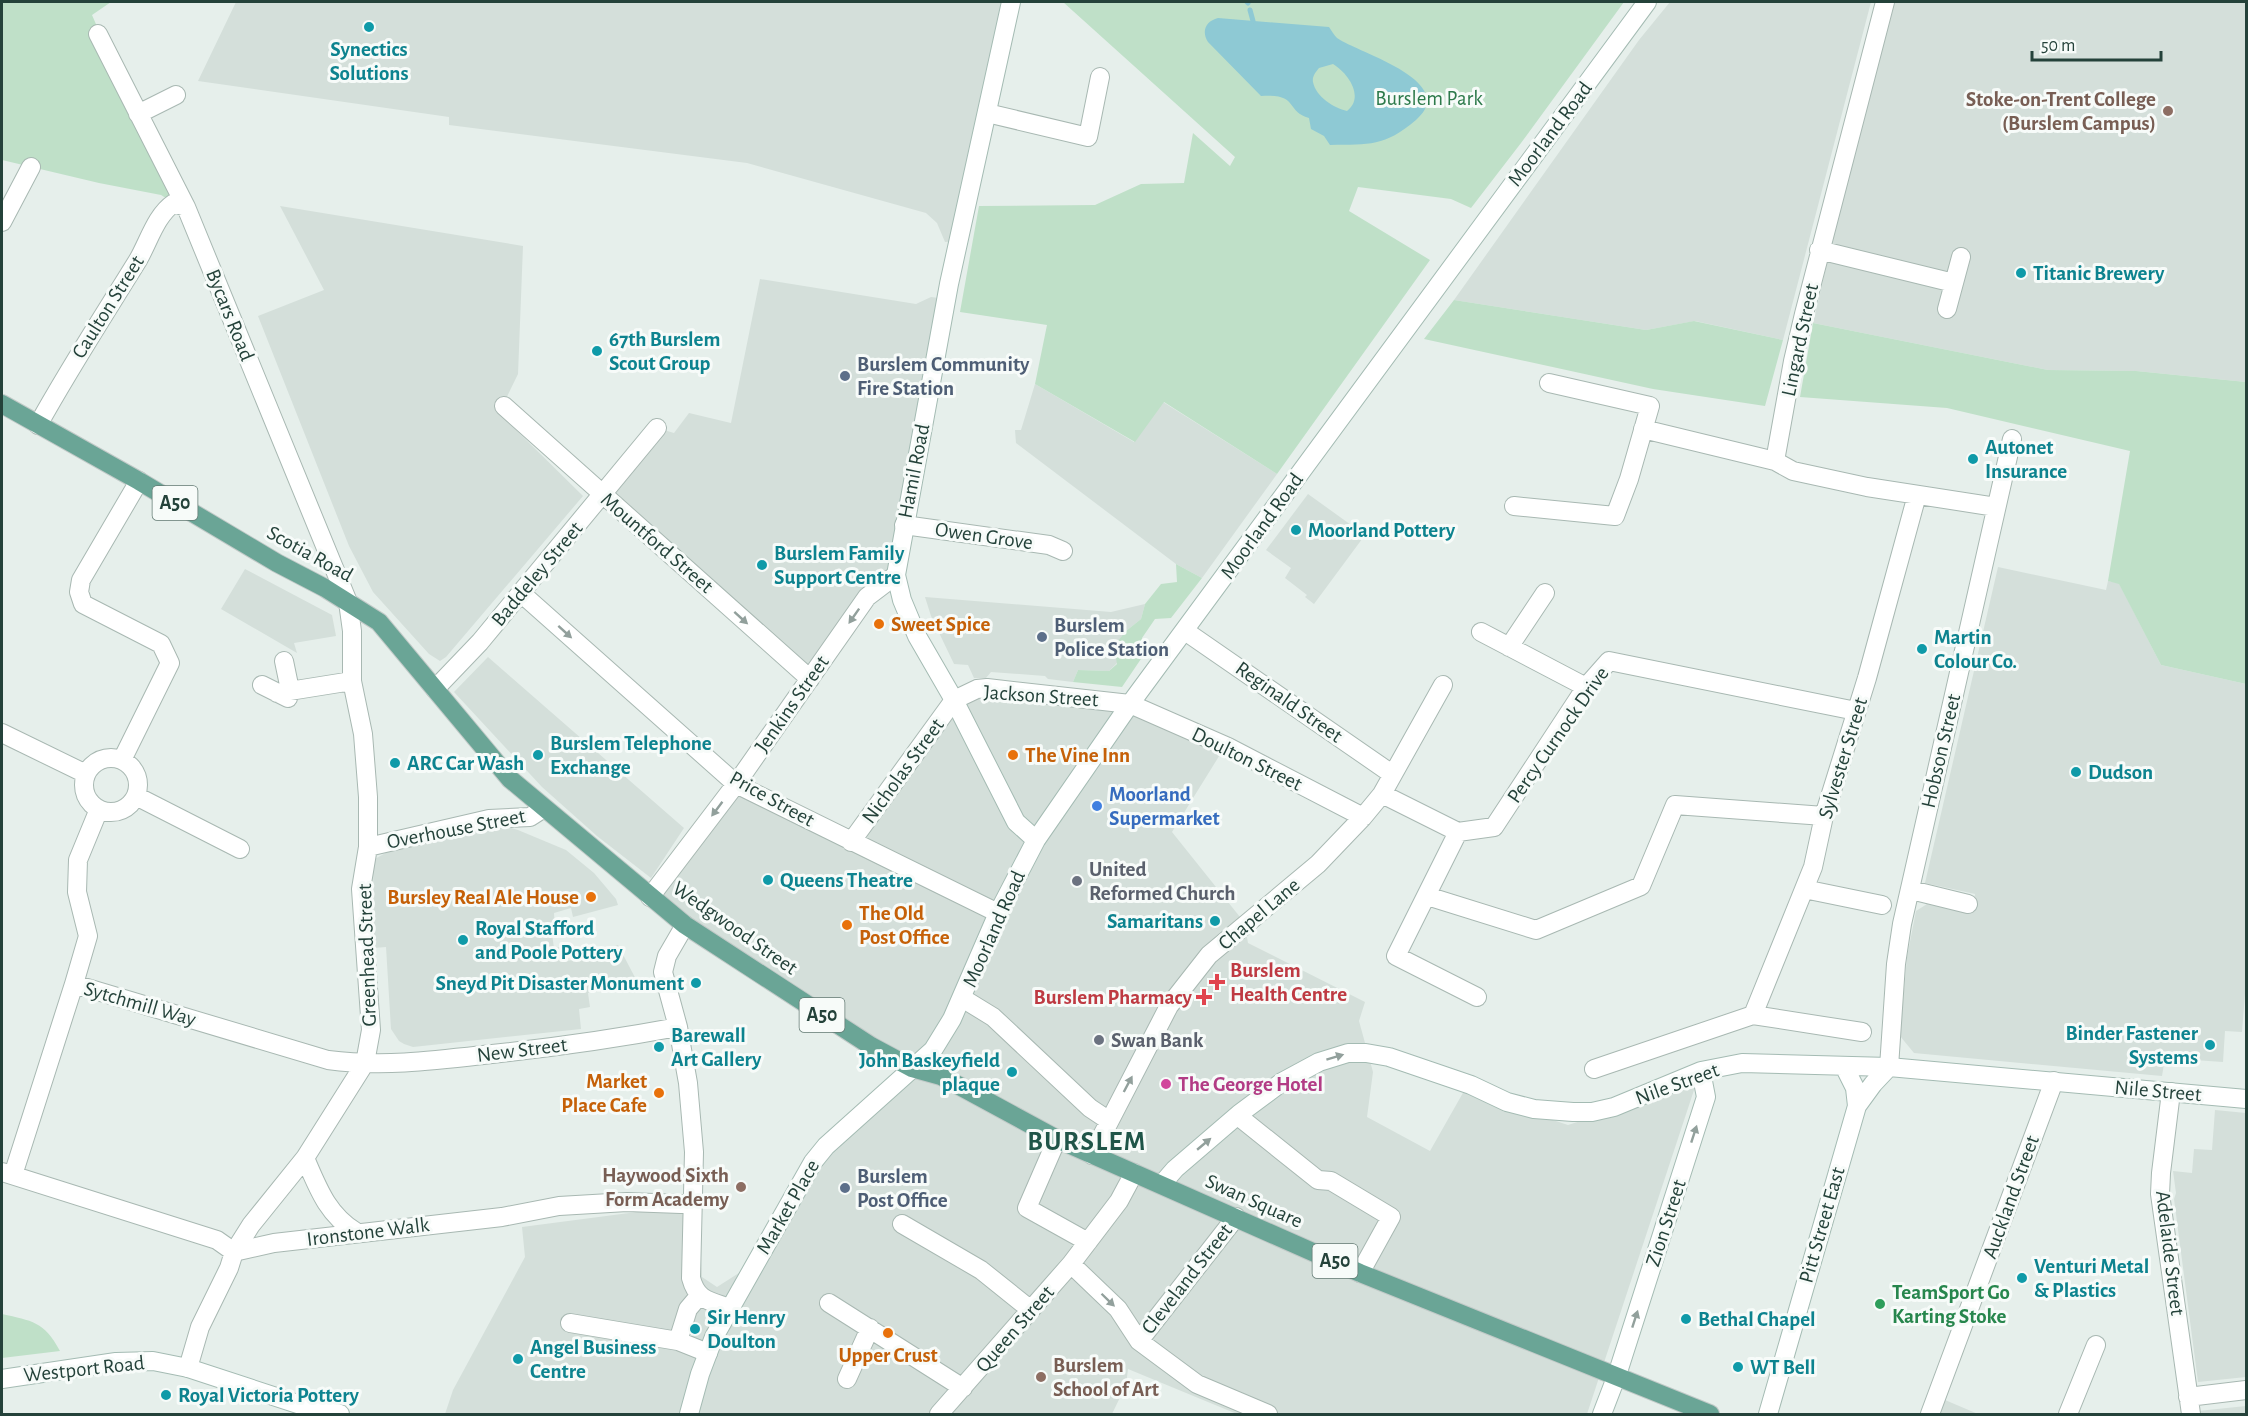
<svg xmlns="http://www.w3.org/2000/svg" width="2248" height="1416" font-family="'Alegreya Sans',sans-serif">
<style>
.built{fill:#d4dfda}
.green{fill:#bfe0c8}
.water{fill:#8ec9d4;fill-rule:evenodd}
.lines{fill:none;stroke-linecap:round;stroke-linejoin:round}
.stream{stroke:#8ec9d4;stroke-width:5}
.street-casing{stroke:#a8b8b2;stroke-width:20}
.secondary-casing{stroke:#a4bbb3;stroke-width:20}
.primary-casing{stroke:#c2cac8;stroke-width:20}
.street{stroke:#fff;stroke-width:18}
.secondary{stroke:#fff;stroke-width:18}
.primary{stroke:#6aa596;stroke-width:18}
.oneway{fill:#92a09c}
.culture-dot{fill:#0f9aa8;stroke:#f7fbf9;stroke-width:2}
.education-dot{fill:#8d6e63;stroke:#f7fbf9;stroke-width:2}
.service-dot{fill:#5c6f8a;stroke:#f7fbf9;stroke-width:2}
.food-dot{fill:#e8710a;stroke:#f7fbf9;stroke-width:2}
.shop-dot{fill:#3f7fe0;stroke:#f7fbf9;stroke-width:2}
.worship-dot{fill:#6b7280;stroke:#f7fbf9;stroke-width:2}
.health-dot{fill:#e0444e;stroke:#f7fbf9;stroke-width:2}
.hotel-dot{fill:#d1479c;stroke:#f7fbf9;stroke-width:2}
.leisure-dot{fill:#2e9e5b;stroke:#f7fbf9;stroke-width:2}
.labels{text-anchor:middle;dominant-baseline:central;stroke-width:6;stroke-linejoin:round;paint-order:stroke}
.shield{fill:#f7fbf9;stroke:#637a73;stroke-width:1.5}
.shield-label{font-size:20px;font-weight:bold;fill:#24423a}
.culture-label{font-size:21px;font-weight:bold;fill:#0d838f;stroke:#f7fbf9;text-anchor:start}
.park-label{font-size:21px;fill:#2d7a4b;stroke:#f7fbf9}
.education-label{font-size:21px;font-weight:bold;fill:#785e54;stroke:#f7fbf9;text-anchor:end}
.street-label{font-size:21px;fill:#24423a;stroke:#f7fbf9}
.service-label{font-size:21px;font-weight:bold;fill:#4e5e75;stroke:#f7fbf9;text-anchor:start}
.food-label{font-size:21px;font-weight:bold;fill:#c56008;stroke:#f7fbf9;text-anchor:start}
.shop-label{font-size:21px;font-weight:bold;fill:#366cbe;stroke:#f7fbf9;text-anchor:start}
.worship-label{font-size:21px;font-weight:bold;fill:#5b616d;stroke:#f7fbf9;text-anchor:start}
.health-label{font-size:21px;font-weight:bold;fill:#be3a42;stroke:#f7fbf9;text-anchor:start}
.hotel-label{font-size:21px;font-weight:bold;fill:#b23c85;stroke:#f7fbf9;text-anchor:start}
.leisure-label{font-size:21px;font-weight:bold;fill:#27864d;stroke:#f7fbf9;text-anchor:start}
.district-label{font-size:27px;font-weight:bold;letter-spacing:1.5px;fill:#1f5548;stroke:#f7fbf9}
</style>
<rect width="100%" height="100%" fill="#e6efeb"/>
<path class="built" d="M 236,2 L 1011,2 L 960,241 L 945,242 L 937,223 L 926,213 L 747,163 L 449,125 L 449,117 L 198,81 Z
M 1670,2 L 1871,2 L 1783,340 L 1695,321 L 1646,330 L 1454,300 L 1639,40 Z
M 1895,2 L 2246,2 L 2246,382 L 2136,371 L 2048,370 L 1813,323 L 1847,178 Z
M 280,206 L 523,246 L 518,374 L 499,413 L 583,496 L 446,657 L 440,661 L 429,654 L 373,592 L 349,546 L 258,316 L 324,290 Z
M 760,279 L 916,304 L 931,297 L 946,299 L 896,575 L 810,679 L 603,495 L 657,428 L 674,433 L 689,413 L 731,423 Z
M 1035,384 L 1134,442 L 1163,402 L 1277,474 L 1202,578 L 1176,564 L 1016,443 L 1015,430 L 1021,430 Z
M 1308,494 L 1365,535 L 1314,604 L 1305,597 L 1307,595 L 1285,578 L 1291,568 L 1266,550 Z
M 1998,567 L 2106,590 L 2108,581 L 2119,583 L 2161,665 L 2246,684 L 2246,994 L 2245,994 L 2242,1032 L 2225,1031 L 2223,1062 L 2165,1058 L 2162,1076 L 1914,1053 L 1900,1036 L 1907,957 L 1916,911 L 1927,904 L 1972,913 L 1975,894 L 1925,883 Z
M 245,569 L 332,615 L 336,636 L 294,643 L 297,653 L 221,609 Z
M 925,597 L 1111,612 L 1145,604 L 1141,619 L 1126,631 L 1117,663 L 1109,671 L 1078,670 L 1073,682 L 1048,679 L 1045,676 L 991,672 L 986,678 L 974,678 L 968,665 L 954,664 L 931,616 Z
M 488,657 L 684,828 L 651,878 L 597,836 L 542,787 L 454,692 Z
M 976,693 L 1114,705 L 1221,753 L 1172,832 L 1244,922 L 1248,943 L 1365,1002 L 1359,1021 L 1373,1072 L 1367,1117 L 1430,1151 L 1464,1091 L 1568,1125 L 1696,1084 L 1587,1414 L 1237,1414 L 1128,1369 L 1126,1385 L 1112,1414 L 445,1414 L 453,1390 L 525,1257 L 522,1227 L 698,1204 L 702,1277 L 717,1287 L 742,1271 L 813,1149 L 907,1061 L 659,897 L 738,787 L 850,838 L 944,710 Z
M 493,826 L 508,827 L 518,830 L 566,850 L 594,873 L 616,899 L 618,905 L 573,917 L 571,908 L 554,913 L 555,930 L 552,934 L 554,948 L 560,947 L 565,961 L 574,960 L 618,945 L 640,987 L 588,993 L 590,1007 L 579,1009 L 581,1029 L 413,1047 L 404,1044 L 399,1041 L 391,1029 L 386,947 L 374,948 L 373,860 L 389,851 Z
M 2215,1110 L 2246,1113 L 2246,1377 L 2198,1382 L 2174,1199 L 2176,1193 L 2173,1171 L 2192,1173 L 2194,1149 L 2212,1150 Z
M 1945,1400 L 1978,1414 L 1939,1414 Z
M 2246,1406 L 2246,1414 L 2199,1414 L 2198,1411 Z"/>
<path class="green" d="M 2,2 L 111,2 L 92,15 L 174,203 L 161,195 L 99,183 L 2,160 Z
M 1063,2 L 1624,2 L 1521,143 L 1471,208 L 1451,199 L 1358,187 L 1349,211 L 1430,260 L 1277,474 L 1164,402 L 1135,442 L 1035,384 L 1047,325 L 960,312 L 979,206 L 1095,205 L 1141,184 L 1184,183 L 1193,133 L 1230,166 L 1235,157 Z
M 1454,300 L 1646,330 L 1694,321 L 1783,340 L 1765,406 L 1653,389 L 1424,339 Z
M 1813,323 L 2048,370 L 2136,371 L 2246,382 L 2246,684 L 2161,665 L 2119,584 L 2108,581 L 2130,451 L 1947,408 L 1800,397 Z
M 1176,564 L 1202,578 L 1171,618 L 1155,619 L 1142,638 L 1145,653 L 1122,687 L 1073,682 L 1078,670 L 1109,671 L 1117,664 L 1114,646 L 1126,631 L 1141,619 L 1145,604 L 1161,584 L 1177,582 Z
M 2,1314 C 32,1321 44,1321 60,1351 L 2,1358 Z"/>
<path class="water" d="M 1218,18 L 1329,27 C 1331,30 1334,35 1337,38 C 1356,52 1461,81 1416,120 C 1384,147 1370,144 1330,145 L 1324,136 L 1311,129 L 1309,118 C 1285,111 1299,93 1261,96 L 1208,42 C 1201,31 1206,21 1218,18 ZM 1333,64 C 1348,73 1365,97 1347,111 C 1334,108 1316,97 1313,82 C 1312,76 1316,72 1319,68 Z"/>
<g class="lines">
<path class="stream" d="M 1247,2 L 1248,3
M 1250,10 L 1253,21"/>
<g class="street-casing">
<path id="street" d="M 1885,2 L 1804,314 L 1793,361 L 1775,461 L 1793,471 L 1867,487 L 1996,507
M 98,34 L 186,207 L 348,602 L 352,631 L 352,681 L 363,734 L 368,797 L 368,847 L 361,889 L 371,1030 L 365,1063 L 305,1158 L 251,1225 L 234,1252 L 229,1268 L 200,1327 L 188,1368
M 987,113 L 1088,137 L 1100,77
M 138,114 L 176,95
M 2,222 L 31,167
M 1819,250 L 1954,283
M 1947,309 L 1961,257
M 504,406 L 810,679
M 38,425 C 69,369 104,315 138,260 C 149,241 156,215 174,203 L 186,207
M 1643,429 L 1775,461
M 1514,506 L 1615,516 L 1629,479 L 1650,406 L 1549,383
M 904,525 L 1049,545 L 1063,551
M 521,593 L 736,784 L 998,913
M 1185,631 L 1392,774
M 1481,632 L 1586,687
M 1509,647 L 1545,593
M 284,661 L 290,690
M 262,685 L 288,698
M 435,689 L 480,642 L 657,428
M 277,693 L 352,681
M 2,733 L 86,774
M84 785a27 27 0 1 1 54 0a27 27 0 1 1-54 0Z
M 122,760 L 170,663 L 161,644 L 83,604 L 79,592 L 81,580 L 139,481
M 1382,794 L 1458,832 L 1494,827 L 1586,687 L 1609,661 L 1856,711
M 136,796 L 240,849
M 1458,832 L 1396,956 L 1477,997
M 851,842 L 954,700 L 977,689 L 987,688 L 1130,704 L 1228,747 L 1363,817
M 368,847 L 489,819 L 530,817 L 544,808
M 1804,889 L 1882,905
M 1911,890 L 1968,904
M 1427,896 L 1536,930 L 1641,886 L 1675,805 L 1824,816
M 650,897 L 736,784 L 867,597 L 896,575
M 685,925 L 667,956 L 663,972 L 678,1027 L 688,1083 L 694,1152 L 691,1278 C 697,1301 710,1301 730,1308
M 74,984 L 88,936 L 77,892 L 78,860 L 99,809
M 962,998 L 993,1017 L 1090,1108 L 1108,1120
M 1753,1015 L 1813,867 L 1824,816 L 1867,678 L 1917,495
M 1889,1067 L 1896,964 L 1902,924 L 2012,439
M 1594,1069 L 1753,1015 L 1862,1032
M 2171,1092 L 2161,1173 L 2160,1194 L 2191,1414
M 1238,1116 L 1318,1180 L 1331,1181 L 1391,1217 L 1360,1273
M 1057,1139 L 1027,1208 L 1088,1242
M 1092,1155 L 1169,1006 L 1209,955 L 1318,864 L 1363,817 L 1382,794 L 1443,685
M 305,1158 C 318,1188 327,1214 356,1232
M 2,1172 L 217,1240 L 234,1252
M 13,1175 L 74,984 L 328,1060 C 381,1067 431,1061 483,1055 C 549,1048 614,1039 678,1027
M 902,1224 L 981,1270 L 1031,1310
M 234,1252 L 274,1243 L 502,1217 L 559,1206 L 627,1202 L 681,1204 L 692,1203
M 1071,1264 L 1118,1309 L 1139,1341 L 1197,1384 L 1268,1414
M 829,1303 L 963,1388
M 570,1323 L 678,1341 L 708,1353
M 678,1341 L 688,1309 L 699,1296
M 1139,1341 L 1236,1217
M 847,1379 L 870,1328
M 2188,1397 L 2246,1390
M 939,1414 L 1071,1264 L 1119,1201 L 1134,1173
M 1930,1414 L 2054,1081
M 2068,1414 L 2096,1345"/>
</g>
<g class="secondary-casing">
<path id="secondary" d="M 1011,2 L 949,284 L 896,575 L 902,600 L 917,636 L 954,700 L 1016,822 L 1036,840
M 1844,1066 L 1855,1088 L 1857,1106
M 1162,1184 L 1175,1169 L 1239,1114 L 1282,1082 L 1319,1062 L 1348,1053 L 1366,1053 L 1389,1057 L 1471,1085 L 1507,1102 L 1534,1109 L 1573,1112 L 1592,1112 L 1614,1107 L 1701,1071 L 1742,1063 L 1889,1067 L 2246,1099
M 2,1379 L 116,1362 L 153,1361 L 188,1368 L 316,1410 L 340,1414
M 689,1414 L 700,1374 L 714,1337 L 813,1162 L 826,1146 L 933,1050 L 952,1019 L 998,913 L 1036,840 L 1130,704 L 1647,2
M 1602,1414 L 1617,1375 L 1706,1097 L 1701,1071
M 1768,1414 L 1857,1106 L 1873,1084 L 1889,1067"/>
</g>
<g class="primary-casing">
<path id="primary" d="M 2,404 L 139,481 L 277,563 L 325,588 L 379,622 L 510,779 L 685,925 L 871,1046 L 912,1068 L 941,1076 L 1057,1139 L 1360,1273 L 1710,1414"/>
</g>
<use href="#street" class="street"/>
<use href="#secondary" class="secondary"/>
<use href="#primary" class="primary"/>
</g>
<defs><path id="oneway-solid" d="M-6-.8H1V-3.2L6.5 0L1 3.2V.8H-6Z" transform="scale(1.5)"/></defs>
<g class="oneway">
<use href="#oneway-solid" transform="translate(854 616) rotate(125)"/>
<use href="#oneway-solid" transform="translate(741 618) rotate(42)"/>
<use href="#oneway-solid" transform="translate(565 632) rotate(42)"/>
<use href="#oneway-solid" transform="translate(717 809) rotate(127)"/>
<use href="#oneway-solid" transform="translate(1335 1057) rotate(-17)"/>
<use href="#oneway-solid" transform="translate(1128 1084) rotate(-62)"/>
<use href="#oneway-solid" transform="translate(1694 1134) rotate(-72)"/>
<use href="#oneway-solid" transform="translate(1204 1144) rotate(-40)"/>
<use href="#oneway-solid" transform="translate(1108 1300) rotate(44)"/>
<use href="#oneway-solid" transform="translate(1635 1319) rotate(-72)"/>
</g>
<g class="culture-dot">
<circle cx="369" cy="27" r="6"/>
<circle cx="2021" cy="273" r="6"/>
<circle cx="597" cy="351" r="6"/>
<circle cx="1973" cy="459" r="6"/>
<circle cx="1296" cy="530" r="6"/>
<circle cx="762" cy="565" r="6"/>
<circle cx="1922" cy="649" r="6"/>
<circle cx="538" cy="755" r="6"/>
<circle cx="395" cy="763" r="6"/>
<circle cx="2076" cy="772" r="6"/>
<circle cx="768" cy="880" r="6"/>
<circle cx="1215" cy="921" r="6"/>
<circle cx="463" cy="940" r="6"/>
<circle cx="696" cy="983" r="6"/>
<circle cx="2210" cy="1045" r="6"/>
<circle cx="659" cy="1047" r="6"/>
<circle cx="1012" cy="1072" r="6"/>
<circle cx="2022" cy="1278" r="6"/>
<circle cx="1686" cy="1319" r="6"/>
<circle cx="695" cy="1329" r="6"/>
<circle cx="518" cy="1359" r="6"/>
<circle cx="1738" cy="1367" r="6"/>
<circle cx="166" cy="1395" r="6"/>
</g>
<g class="education-dot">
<circle cx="2168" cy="111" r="6"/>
<circle cx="741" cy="1187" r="6"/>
<circle cx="1041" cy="1377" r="6"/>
</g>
<g class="service-dot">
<circle cx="845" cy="376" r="6"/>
<circle cx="1042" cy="637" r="6"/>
<circle cx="845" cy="1188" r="6"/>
</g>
<g class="food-dot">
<circle cx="879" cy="624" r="6"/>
<circle cx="1013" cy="755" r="6"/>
<circle cx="591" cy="897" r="6"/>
<circle cx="847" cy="925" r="6"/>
<circle cx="659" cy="1093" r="6"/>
<circle cx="888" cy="1333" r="6"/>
</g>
<circle class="shop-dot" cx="1097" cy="806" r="6"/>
<g class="worship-dot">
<circle cx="1077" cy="881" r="6"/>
<circle cx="1099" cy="1040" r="6"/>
</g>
<g class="health-dot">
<path d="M1214 973h6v6h6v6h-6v6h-6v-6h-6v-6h6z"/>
<path d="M1201 988h6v6h6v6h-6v6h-6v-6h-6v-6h6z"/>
</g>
<circle class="hotel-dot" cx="1166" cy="1084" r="6"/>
<circle class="leisure-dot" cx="1880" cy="1304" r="6"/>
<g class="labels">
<g class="shield">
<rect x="152.5" y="486" width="45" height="34" rx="4.5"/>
<rect x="799.5" y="998" width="45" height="34" rx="4.5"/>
<rect x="1312.5" y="1244" width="45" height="34" rx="4.5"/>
</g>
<g class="shield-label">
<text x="175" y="503">A50</text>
<text x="822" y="1015">A50</text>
<text x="1335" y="1261">A50</text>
</g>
<g class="culture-label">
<text x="369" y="49" text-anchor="middle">Synectics<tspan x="369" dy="24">Solutions</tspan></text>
<text x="2033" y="273">Titanic Brewery</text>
<text x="609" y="339">67th Burslem<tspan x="609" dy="24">Scout Group</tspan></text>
<text x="1985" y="447">Autonet<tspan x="1985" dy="24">Insurance</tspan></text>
<text x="1308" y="530">Moorland Pottery</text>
<text x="774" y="553">Burslem Family<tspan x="774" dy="24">Support Centre</tspan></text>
<text x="1934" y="637">Martin<tspan x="1934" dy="24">Colour Co.</tspan></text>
<text x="550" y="743">Burslem Telephone<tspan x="550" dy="24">Exchange</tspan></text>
<text x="407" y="763">ARC Car Wash</text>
<text x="2088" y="772">Dudson</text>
<text x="780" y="880">Queens Theatre</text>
<text x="1203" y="921" text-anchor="end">Samaritans</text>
<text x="475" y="928">Royal Stafford<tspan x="475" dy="24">and Poole Pottery</tspan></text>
<text x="684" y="983" text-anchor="end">Sneyd Pit Disaster Monument</text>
<text x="2198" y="1033" text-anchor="end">Binder Fastener<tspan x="2198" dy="24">Systems</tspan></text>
<text x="671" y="1035">Barewall<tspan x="671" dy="24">Art Gallery</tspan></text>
<text x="1000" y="1060" text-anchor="end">John Baskeyfield<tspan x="1000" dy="24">plaque</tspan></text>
<text x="2034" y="1266">Venturi Metal<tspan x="2034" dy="24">&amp; Plastics</tspan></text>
<text x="707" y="1317">Sir Henry<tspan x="707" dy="24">Doulton</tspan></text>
<text x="1698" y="1319">Bethal Chapel</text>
<text x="530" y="1347">Angel Business<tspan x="530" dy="24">Centre</tspan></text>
<text x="1750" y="1367">WT Bell</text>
<text x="178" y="1395">Royal Victoria Pottery</text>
</g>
<g class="park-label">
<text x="1429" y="98">Burslem Park</text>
</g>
<g class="education-label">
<text x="2156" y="99">Stoke-on-Trent College<tspan x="2156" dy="24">(Burslem Campus)</tspan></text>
<text x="729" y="1175">Haywood Sixth<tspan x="729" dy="24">Form Academy</tspan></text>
<text x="1053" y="1365" text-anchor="start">Burslem<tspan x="1053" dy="24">School of Art</tspan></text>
</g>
<g class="street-label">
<text transform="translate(1550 134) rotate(-53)">Moorland Road</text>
<text transform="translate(108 307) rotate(-58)">Caulton Street</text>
<text transform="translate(230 315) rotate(68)">Bycars Road</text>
<text transform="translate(1800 340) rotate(-78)">Lingard Street</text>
<text transform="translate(914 471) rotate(-79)">Hamil Road</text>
<text transform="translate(1262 526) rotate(-54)">Moorland Road</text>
<text transform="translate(984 536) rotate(8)">Owen Grove</text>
<text transform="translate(657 543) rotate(41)">Mountford Street</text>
<text transform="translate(310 554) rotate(29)">Scotia Road</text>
<text transform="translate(537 574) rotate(-50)">Baddeley Street</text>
<text transform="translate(1041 696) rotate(4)">Jackson Street</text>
<text transform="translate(1289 702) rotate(35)">Reginald Street</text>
<text transform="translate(792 704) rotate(-55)">Jenkins Street</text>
<text transform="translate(1558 735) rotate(-55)">Percy Curnock Drive</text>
<text transform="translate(1941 751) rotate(-77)">Hobson Street</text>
<text transform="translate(1843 758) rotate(-73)">Sylvester Street</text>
<text transform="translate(1247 759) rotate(26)">Doulton Street</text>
<text transform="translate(903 771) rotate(-54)">Nicholas Street</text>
<text transform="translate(772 799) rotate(29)">Price Street</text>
<text transform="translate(456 829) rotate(-11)">Overhouse Street</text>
<text transform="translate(1259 914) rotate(-40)">Chapel Lane</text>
<text transform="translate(735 928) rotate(35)">Wedgwood Street</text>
<text transform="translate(994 929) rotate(-66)">Moorland Road</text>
<text transform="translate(367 955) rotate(-92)">Greenhead Street</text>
<text transform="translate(140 1004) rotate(16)">Sytchmill Way</text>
<text transform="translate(522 1050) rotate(-7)">New Street</text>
<text transform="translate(1677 1084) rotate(-20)">Nile Street</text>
<text transform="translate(2158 1091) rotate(5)">Nile Street</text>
<text transform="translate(2011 1197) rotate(-70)">Auckland Street</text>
<text transform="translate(1254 1201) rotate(24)">Swan Square</text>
<text transform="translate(788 1207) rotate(-60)">Market Place</text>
<text transform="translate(1666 1223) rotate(-72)">Zion Street</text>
<text transform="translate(1822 1225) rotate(-74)">Pitt Street East</text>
<text transform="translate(368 1232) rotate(-7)">Ironstone Walk</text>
<text transform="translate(2170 1253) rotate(83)">Adelaide Street</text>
<text transform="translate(1187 1279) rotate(-52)">Cleveland Street</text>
<text transform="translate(1015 1329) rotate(-49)">Queen Street</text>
<text transform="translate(84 1369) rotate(-6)">Westport Road</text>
</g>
<g class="service-label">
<text x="857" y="364">Burslem Community<tspan x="857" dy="24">Fire Station</tspan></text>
<text x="1054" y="625">Burslem<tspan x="1054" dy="24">Police Station</tspan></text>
<text x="857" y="1176">Burslem<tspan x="857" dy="24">Post Office</tspan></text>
</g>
<g class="food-label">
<text x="891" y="624">Sweet Spice</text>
<text x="1025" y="755">The Vine Inn</text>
<text x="579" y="897" text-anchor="end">Bursley Real Ale House</text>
<text x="859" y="913">The Old<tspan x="859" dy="24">Post Office</tspan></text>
<text x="647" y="1081" text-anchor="end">Market<tspan x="647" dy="24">Place Cafe</tspan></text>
<text x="888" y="1355" text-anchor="middle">Upper Crust</text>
</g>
<g class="shop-label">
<text x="1109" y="794">Moorland<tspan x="1109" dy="24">Supermarket</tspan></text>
</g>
<g class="worship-label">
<text x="1089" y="869">United<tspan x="1089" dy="24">Reformed Church</tspan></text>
<text x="1111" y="1040">Swan Bank</text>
</g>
<g class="health-label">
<text x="1230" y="970">Burslem<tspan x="1230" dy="24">Health Centre</tspan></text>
<text x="1192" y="997" text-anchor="end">Burslem Pharmacy</text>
</g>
<g class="hotel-label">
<text x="1178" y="1084">The George Hotel</text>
</g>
<g class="leisure-label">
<text x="1892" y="1292">TeamSport Go<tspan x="1892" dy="24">Karting Stoke</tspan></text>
</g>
<g class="district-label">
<text x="1087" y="1141">BURSLEM</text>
</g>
</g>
<rect width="2248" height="1416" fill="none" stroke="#24423a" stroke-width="6"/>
<path d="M2032 51v9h129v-9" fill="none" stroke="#24423a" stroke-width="3"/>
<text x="2041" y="51" font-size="18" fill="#24423a" stroke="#f7fbf9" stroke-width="4.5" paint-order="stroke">50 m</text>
</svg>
